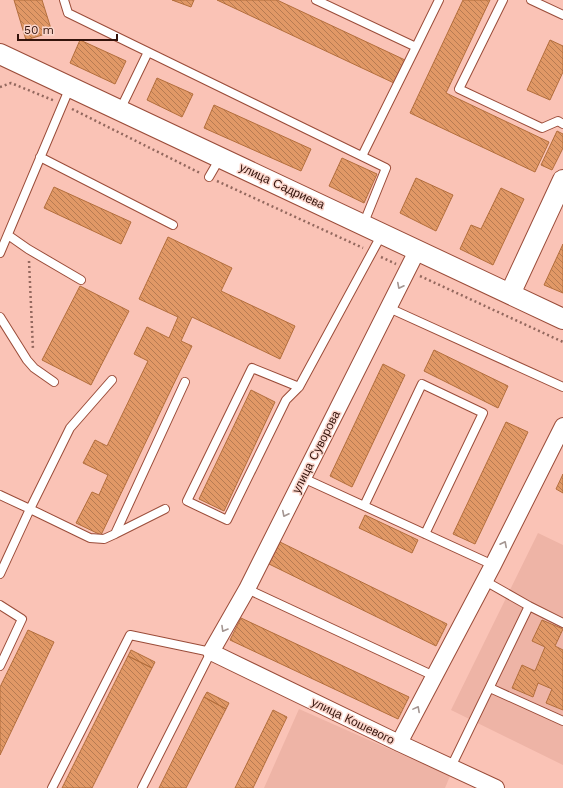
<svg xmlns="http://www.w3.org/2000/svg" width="563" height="788" font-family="'Work Sans',sans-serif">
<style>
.built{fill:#eeb4a6}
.building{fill:url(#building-back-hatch);stroke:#b36e3c}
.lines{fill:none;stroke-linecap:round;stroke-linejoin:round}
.service-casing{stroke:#9a4c39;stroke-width:10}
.minor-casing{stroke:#9a4c39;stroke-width:18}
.tertiary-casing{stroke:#9a4c39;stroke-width:22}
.path{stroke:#93685e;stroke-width:2.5;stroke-dasharray:2 3;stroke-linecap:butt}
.service{stroke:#fff;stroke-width:8}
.minor{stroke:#fff;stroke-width:16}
.tertiary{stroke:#fff;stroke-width:20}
.oneway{stroke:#a39591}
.labels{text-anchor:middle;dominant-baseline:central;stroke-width:3;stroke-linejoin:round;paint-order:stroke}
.street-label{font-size:12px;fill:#33130b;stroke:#fbd6cc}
</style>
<defs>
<pattern id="building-back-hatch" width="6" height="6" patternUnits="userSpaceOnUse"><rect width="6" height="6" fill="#e19866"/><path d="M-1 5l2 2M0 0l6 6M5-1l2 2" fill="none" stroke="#b77b52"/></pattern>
</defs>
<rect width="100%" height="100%" fill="#fac3b6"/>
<path class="built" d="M 538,533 L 563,545 L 563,765 L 451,710 Z
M 299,709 L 450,776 L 445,788 L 264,788 Z"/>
<path class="building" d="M 14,0 L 42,0 L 52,32 L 26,40 Z
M 172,0 L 194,0 L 191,7 Z
M 217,0 L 277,0 L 405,60 L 394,83 Z
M 463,0 L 490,0 L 446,93 L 549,142 L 535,172 L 410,113 Z
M 80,40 L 126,61 L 115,84 L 70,63 Z
M 550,40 L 563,46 L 563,72 L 550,100 L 527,90 Z
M 157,78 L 193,94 L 182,117 L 147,100 Z
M 214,105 L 311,149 L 301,171 L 204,128 Z
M 557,131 L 563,134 L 563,148 L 552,170 L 541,165 Z
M 342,158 L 377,174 L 364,203 L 329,186 Z
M 416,178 L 453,195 L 436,231 L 400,213 Z
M 54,187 L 131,222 L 121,244 L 44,208 Z
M 501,188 L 524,199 L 493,265 L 460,249 L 471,225 L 481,229 Z
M 168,237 L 232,268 L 221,291 L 295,326 L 280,359 L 192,317 L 181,341 L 192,346 L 101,535 L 76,523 L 92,492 L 99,495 L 108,475 L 83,463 L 95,440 L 107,446 L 148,361 L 134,354 L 147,327 L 169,338 L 178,317 L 139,299 Z
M 563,244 L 563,293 L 544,285 Z
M 80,286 L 129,311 L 91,385 L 42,360 Z
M 434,350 L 508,386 L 498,408 L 424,371 Z
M 383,364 L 405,375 L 352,487 L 330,476 Z
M 251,390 L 275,402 L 224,511 L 199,499 Z
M 506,422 L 528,432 L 475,544 L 453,534 Z
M 563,474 L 563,493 L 556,489 Z
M 365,515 L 418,540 L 412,553 L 359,528 Z
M 280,542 L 447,624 L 436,646 L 269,564 Z
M 241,618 L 409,697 L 398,719 L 230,640 Z
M 542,620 L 563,629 L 555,646 L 563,650 L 563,710 L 546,703 L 552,689 L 538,683 L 533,697 L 512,688 L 522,665 L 535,671 L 545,647 L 532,641 Z
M 28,630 L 54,642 L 0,755 L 0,687 Z
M 131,650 L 155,662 L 152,668 L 128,656 Z
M 128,656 L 152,668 L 92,788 L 62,788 Z
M 207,692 L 229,703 L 226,709 L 204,697 Z
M 204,697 L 226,709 L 186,788 L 159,788 Z
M 273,710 L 287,717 L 253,788 L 235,788 Z"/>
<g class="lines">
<g class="service-casing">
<path id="service" d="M 64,0 L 68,13 L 386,168 L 363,225
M 316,0 L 416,47 L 362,156
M 503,0 L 459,89 L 542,128 L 558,121 L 563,124
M 531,0 L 563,15
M 416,47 L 439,0
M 120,110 L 148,52
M 40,157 L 173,225
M 209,177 L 220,158
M 8,235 L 28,249 L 81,280
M 0,253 L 70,87
M 389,308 L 563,387
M 0,317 L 27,360 L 34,368 L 54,382
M 299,387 L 252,368 L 187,501 L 227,520 L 286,400 L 299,387 L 382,234
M 303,478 L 493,565
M 0,495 L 30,509 L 70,428 L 112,380
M 364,506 L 422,384 L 483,413 L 425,534
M 115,534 L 165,509
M 0,574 L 30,509 L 90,538 L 104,539 L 115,534 L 185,382
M 247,589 L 434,676
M 0,605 L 22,619 L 0,666
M 529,606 L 563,623
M 490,688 L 563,721
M 451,767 L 529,606 L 485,581
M 52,788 L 130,635 L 211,652 L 142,788"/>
</g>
<g class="minor-casing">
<path id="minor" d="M 417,251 L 247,589 L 211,652 L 399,743 L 496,788
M 399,743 L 493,565 L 563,426"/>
</g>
<g class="tertiary-casing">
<path id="tertiary" d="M 0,54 L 563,319
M 510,294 L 563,180"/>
</g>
<path class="path" d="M 0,87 L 11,83 L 55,101
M 72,109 L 200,173
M 217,181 L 363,248
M 381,257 L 396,264
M 29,261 L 33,350
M 420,276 L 563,342"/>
<use href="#service" class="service"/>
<use href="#minor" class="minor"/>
<use href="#tertiary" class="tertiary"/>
</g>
<defs><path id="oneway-chevron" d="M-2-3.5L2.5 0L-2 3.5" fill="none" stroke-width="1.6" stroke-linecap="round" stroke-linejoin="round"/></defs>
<g class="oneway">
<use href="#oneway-chevron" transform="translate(400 286) rotate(117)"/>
<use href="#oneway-chevron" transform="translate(285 514) rotate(117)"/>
<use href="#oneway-chevron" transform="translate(504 544) rotate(-63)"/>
<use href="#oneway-chevron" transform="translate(224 629) rotate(120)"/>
<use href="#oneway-chevron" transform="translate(417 709) rotate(-62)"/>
</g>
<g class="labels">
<g class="street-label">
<text transform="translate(282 186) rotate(25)">улица Садриева</text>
<text transform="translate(316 452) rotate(-63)">улица Суворова</text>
<text transform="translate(353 721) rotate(26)">улица Кошевого</text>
</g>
</g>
<path d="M18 34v6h99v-6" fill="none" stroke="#33130b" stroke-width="2"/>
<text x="24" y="34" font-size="12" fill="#33130b" stroke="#fbd6cc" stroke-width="3" paint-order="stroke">50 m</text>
</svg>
